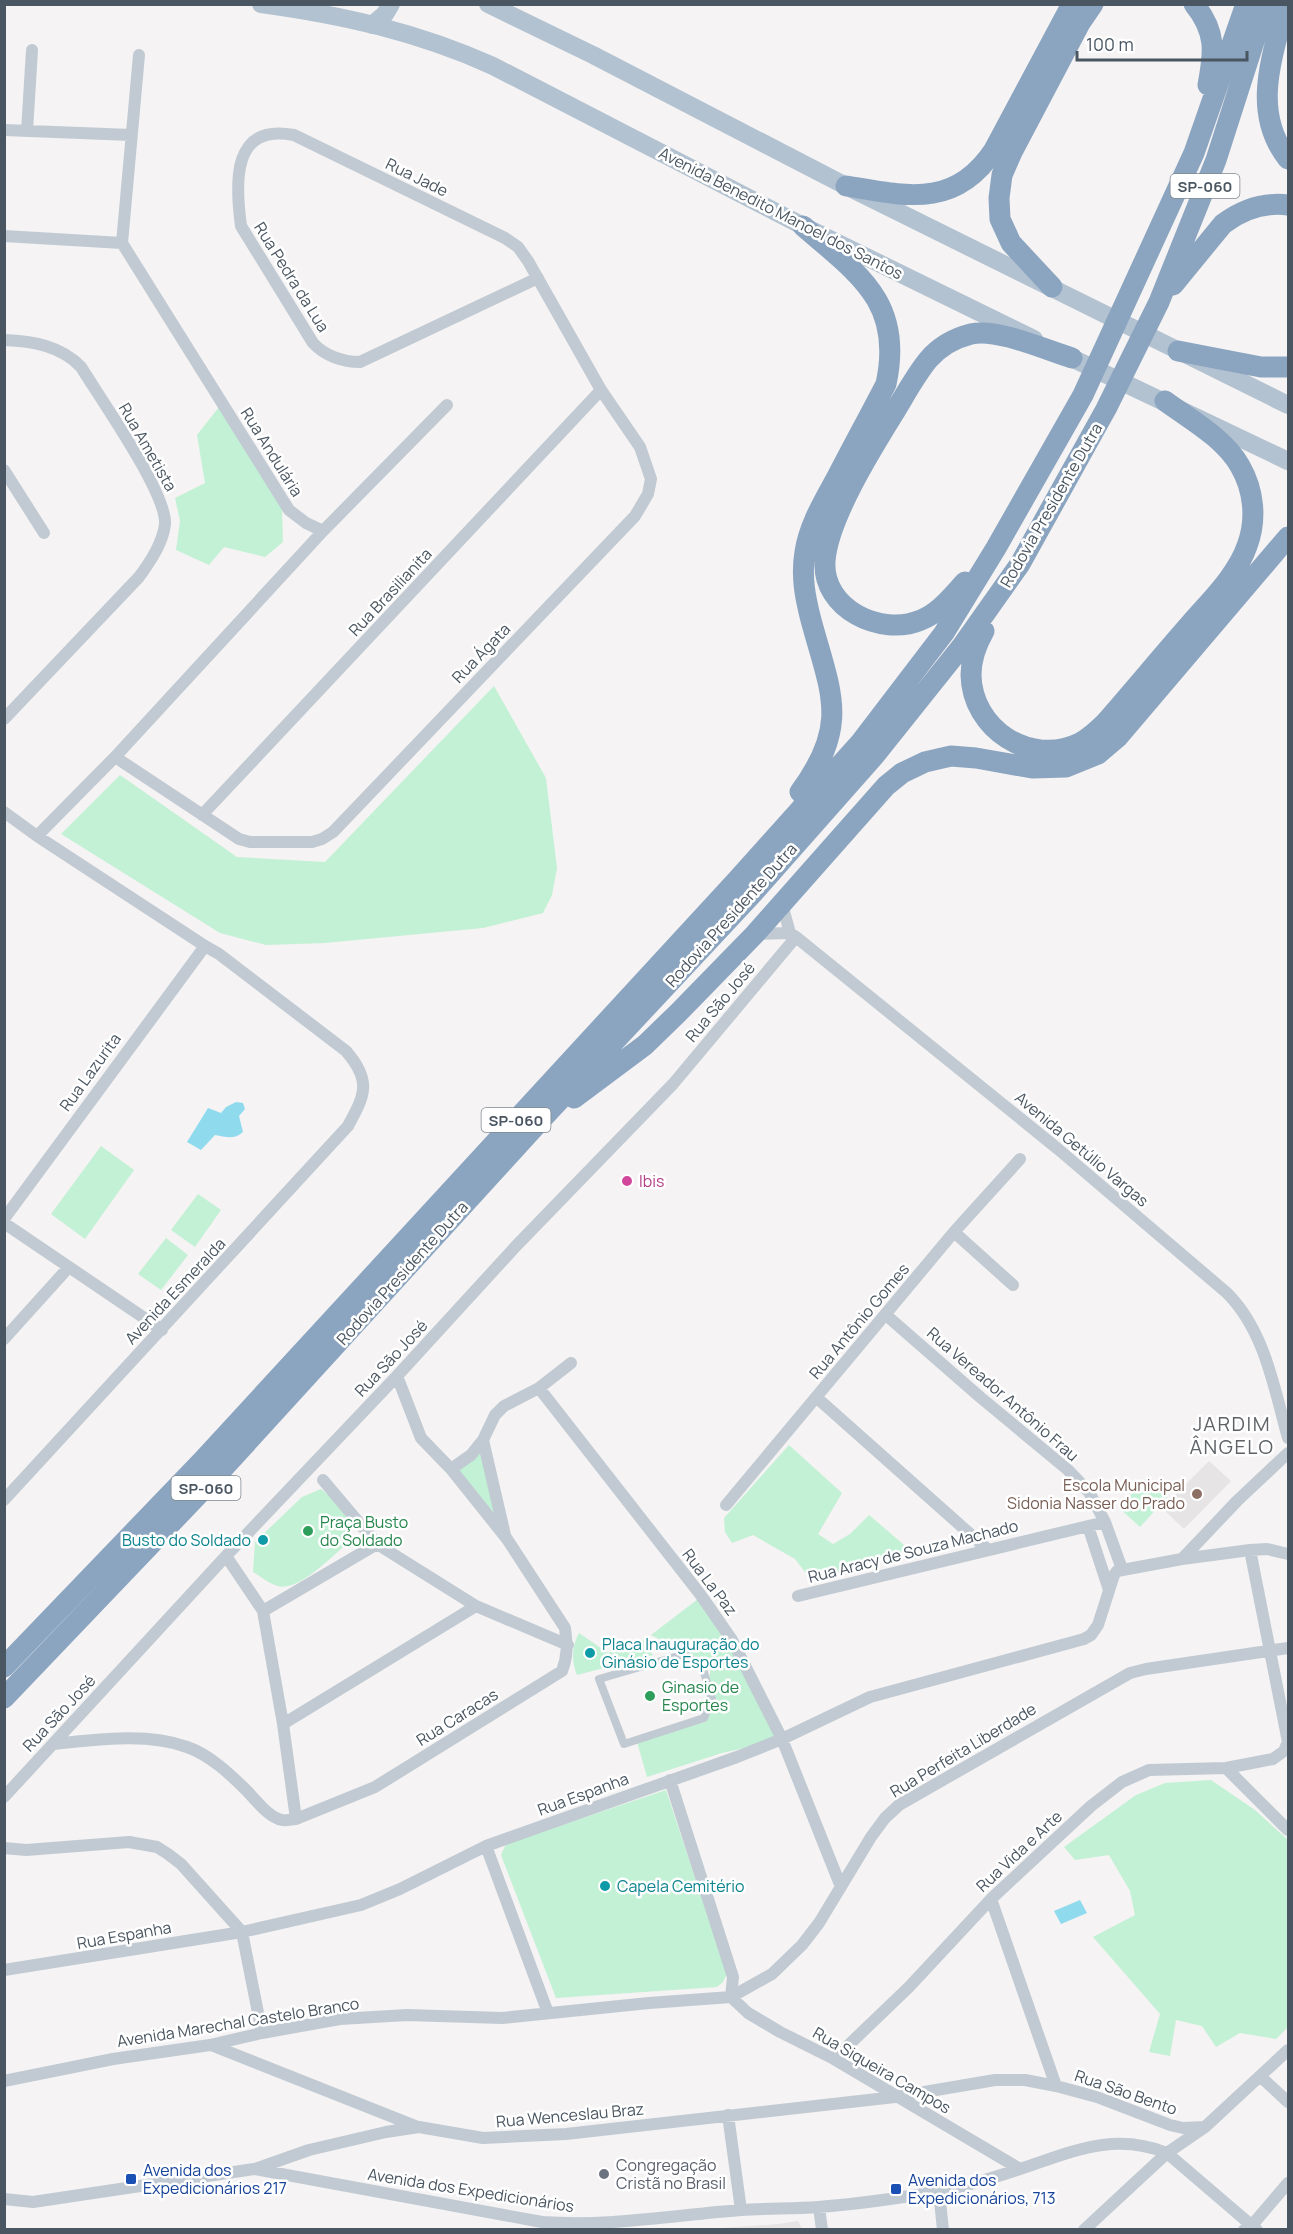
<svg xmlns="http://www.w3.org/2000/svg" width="1293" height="2234" font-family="Manrope,sans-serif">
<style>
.education{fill:#e6e4e5}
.green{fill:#c3f1d5}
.water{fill:#90daee}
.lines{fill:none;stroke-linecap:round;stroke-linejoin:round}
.pedestrian{stroke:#c1cad2;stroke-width:8}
.minor{stroke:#c1cad2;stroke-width:12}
.primary{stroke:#b3c2d1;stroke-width:18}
.motorway{stroke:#8ba5c1;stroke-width:21}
.hotel-dot{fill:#d1479c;stroke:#fff;stroke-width:2}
.education-dot{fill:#8d6e63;stroke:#fff;stroke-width:2}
.leisure-dot{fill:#2e9e5b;stroke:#fff;stroke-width:2}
.culture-dot{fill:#0f9aa8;stroke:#fff;stroke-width:2}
.worship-dot{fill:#6b7280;stroke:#fff;stroke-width:2}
.transit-dot{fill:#1a4fb4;stroke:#fff;stroke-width:2}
.labels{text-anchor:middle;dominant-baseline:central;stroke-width:5;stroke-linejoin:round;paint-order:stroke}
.shield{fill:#fff;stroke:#808990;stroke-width:1.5}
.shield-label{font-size:15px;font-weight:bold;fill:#4a5661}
.street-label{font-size:16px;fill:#4a5661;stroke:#fff}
.hotel-label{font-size:16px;fill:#b23c85;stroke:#fff;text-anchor:start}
.education-label{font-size:16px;fill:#785e54;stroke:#fff;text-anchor:end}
.leisure-label{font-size:16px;fill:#27864d;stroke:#fff;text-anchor:start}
.culture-label{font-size:16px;fill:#0d838f;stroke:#fff;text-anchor:start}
.worship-label{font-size:16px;fill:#5b616d;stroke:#fff;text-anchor:start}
.transit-label{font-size:16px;fill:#164399;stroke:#fff;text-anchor:start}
.quarter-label{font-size:20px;letter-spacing:1.5px;fill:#5f6368;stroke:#fff}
</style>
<rect width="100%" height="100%" fill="#f5f3f3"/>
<path class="education" d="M 1209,1461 L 1231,1481 L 1184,1529 L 1162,1508 Z
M 798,2221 L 802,2229 L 708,2229 L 778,2224 Z"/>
<path class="green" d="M 219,407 L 282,508 L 283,542 L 265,557 L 224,547 L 209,565 L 176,550 L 180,521 L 175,498 L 205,483 L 197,435 Z
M 494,686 L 546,778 L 557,868 L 552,895 L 543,913 L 483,928 L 325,943 L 266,945 L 220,933 L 61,834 L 120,775 L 237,857 L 325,862 Z
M 101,1146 L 134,1170 L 85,1239 L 51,1214 Z
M 198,1194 L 221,1210 L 195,1247 L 171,1230 Z
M 166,1238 L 188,1255 L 161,1290 L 138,1274 Z
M 789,1445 L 842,1493 L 818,1534 L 833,1544 L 850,1534 L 869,1515 L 910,1550 L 812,1581 L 795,1559 L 753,1535 L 732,1543 L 725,1532 L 724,1518 Z
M 481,1452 L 500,1523 L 457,1471 Z
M 1147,1477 L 1168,1496 L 1140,1527 L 1119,1508 Z
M 321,1489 L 338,1503 L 351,1522 L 350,1541 C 334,1554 299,1592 278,1586 C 269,1584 260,1576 253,1572 L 255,1542 L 302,1497 Z
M 698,1599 L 732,1643 L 782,1734 L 754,1746 L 722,1753 L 647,1777 L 637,1742 L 704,1722 L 711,1665 L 651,1635 Z
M 579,1633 L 608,1653 L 645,1640 L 653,1655 L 577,1675 C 571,1661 572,1646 579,1633 Z
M 1211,1780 L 1255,1810 L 1288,1840 L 1288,2027 L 1276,2039 L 1240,2033 L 1216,2047 L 1202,2026 L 1176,2020 L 1170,2056 L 1149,2052 L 1160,2014 L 1093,1937 L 1135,1915 L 1130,1891 L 1109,1855 L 1075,1860 L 1064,1847 L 1136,1795 L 1165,1783 Z
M 666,1790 L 727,1974 L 723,1982 L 717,1987 L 556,1998 L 501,1855 L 506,1844 Z"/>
<path class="water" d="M 236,1102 L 243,1103 L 245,1109 L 239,1116 L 243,1132 C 234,1140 226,1137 215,1135 L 201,1150 L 187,1142 L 208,1108 L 221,1113 L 226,1107 Z
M 1080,1900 L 1087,1913 L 1061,1924 L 1054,1911 Z"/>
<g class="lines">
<path class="pedestrian" d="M 685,1654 L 703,1669 L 712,1699 L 704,1718 L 624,1744 L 599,1679 Z"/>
<path class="minor" d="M 139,55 L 122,243 L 289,510 L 306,523 L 323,531
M 4,130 L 131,135
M 27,131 L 32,50
M 4,236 L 122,243
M 4,340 C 33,341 61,346 81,367 C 100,398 167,493 165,524 C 163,543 150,562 139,577 L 4,719
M 4,470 L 44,533
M 115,757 L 239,839 L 250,842 L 312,842 L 322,839 L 333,832 L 635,516 L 648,494 L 651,479 L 640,447 L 601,390 L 528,261 L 518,247 L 505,238 L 294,135 C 232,123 235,182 241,226 L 313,343 C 325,356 343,362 360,362 L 538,278
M 4,812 L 37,836 L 205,946 L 219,954 L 346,1051 C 372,1081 365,1095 348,1126 L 4,1500
M 202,815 L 601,390
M 37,836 L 115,757 L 323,531 L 447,405
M 782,904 L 790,933
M 755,934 L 790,933 L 796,937 L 1058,1149 L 1227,1293 C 1265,1331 1274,1388 1288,1438
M 4,1219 L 205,946
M 4,1223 L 162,1330
M 954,1232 L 1013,1285
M 886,1315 L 980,1397 L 1068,1470 L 1089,1492 L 1105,1522 L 1122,1569
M 4,1339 L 68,1268
M 539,1388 L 700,1594 L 732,1640 L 782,1739 L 841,1887
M 816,1397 L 987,1549
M 451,1469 L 471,1455 L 483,1440
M 323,1480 L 377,1544 L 476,1606 L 568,1645
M 726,1505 L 954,1232 L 1020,1159
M 1088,1526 L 1109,1590
M 505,1535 L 483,1440 L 495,1415 L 504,1406 L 539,1388 L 571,1363
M 226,1556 L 263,1611 L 283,1724 L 296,1819
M 1182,1559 L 1237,1501 L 1288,1453
M 798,1596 L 1105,1522
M 263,1611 L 377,1544
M 283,1724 L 476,1606
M 53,1744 C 96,1740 146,1732 187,1747 C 210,1755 230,1774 247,1791 C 256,1800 268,1817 282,1820 C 286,1821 292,1819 296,1819 L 375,1787 L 562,1671 C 568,1656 567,1644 565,1628 L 507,1539 L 451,1469 L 421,1438 L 397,1376
M 1226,1768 L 1288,1830
M 670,1780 L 733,1977 L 731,1997
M 4,1797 L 226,1556 L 397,1376 L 516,1246 L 673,1084 L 796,937
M 486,1846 L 548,2013
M 4,1848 L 26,1850 L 129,1842 L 157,1847 L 168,1854 L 181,1864 L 242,1932 L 262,2033
M 991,1899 L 1056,2086
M 4,1970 L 242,1932 L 361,1905 L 400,1889 L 486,1846 L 737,1757 L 782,1739 L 870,1697 L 1084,1639 L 1091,1635 L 1098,1625 L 1114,1575 L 1117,1571 L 1182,1559 L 1250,1550 L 1267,1549 L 1288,1554
M 731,1997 L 748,2013 L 780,2032 L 834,2059 L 1020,2169
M 211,2045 L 418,2127
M 834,2059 L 909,1987 L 991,1899 L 1091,1806 L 1122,1782 L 1149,1770 L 1226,1768 L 1273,1759 L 1284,1751 L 1288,1742 L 1250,1550
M 1261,2077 L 1288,2102
M 4,2081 L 113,2059 L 210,2045 L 262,2033 L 340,2019 L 407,2015 L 502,2018 L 649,2003 L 731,1997 L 772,1974 L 802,1945 L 819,1923 L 871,1837 L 885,1818 L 899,1805 L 1130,1673 L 1146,1669 L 1288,1648
M 728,2115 L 741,2210
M 255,2169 L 309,2150 L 386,2132 L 419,2127 L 483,2138 L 566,2134 L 895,2097 L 995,2080 L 1025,2080 L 1056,2086 L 1097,2097 L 1170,2125 L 1183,2128 L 1205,2127
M 939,2191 L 943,2230
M 4,2199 L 33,2202 L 254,2169 L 542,2222 C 609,2227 675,2215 741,2210 C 767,2208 793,2209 818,2207 C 858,2204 900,2198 940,2191 C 968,2186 996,2177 1023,2168 C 1074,2151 1114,2132 1167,2153 L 1257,2230
M 819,2207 L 822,2230
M 1084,2230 L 1167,2153 L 1205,2127 L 1288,2050
M 1244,2230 L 1253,2224 L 1288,2183"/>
<path class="primary" d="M 261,4 C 342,15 418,32 493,66 L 803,226 L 1034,339
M 488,4 L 593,55 L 846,186 L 1288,405
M 372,25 L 385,14 L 391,4
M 1061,353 L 1288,461"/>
<path class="motorway" d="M 1194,4 C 1217,32 1214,53 1208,85
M 1286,4 C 1272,57 1251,112 1288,159
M 846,186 C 906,196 955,209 994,150 L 1072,4
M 1173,285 L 1223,224 C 1243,209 1264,202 1288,205
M 1052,287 L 1011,243 L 1000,219 L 999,198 L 1002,175 L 1012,152 L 1080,23 L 1093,4
M 1178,351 L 1261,367 L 1288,367
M 965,582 C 952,596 939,613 921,620 C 881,637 822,609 825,561 C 828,519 871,450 894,413 C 905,395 915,376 928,360 C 939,347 955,338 971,334 C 997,328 1046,350 1072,358
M 984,631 C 976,645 971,659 971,675 C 972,729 1030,767 1080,743 C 1089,738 1097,731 1105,723 C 1134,690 1162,656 1191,623 C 1211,600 1237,575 1247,546 C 1257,520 1254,490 1240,466 C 1224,438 1191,420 1165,401
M 800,792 C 850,724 831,694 811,620 C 805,597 801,576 805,552 C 809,525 824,501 837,477 C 853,446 870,415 886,384 C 904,302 858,274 803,226
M 574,1098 L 645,1045 L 678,1013 L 755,934 L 886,786 L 902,773 L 925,762 L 951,756 L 976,758 L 1032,768 L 1066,767 L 1098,754 L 1118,737 L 1288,537
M 4,1667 L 203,1460 L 737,880 L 860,743 L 944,633 L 996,548 L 1083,395 L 1194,153 L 1246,4
M 4,1698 L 218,1474 L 541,1120 L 753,893 L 875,755 L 962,646 L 1020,564 L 1106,409 L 1159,302 L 1216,160 L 1266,4"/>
</g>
<circle class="hotel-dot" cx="627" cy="1181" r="6"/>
<circle class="education-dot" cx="1197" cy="1494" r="6"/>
<g class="leisure-dot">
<circle cx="308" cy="1531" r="6"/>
<circle cx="650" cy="1696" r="6"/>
</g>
<g class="culture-dot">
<circle cx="263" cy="1540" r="6"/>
<circle cx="590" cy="1653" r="6"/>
<circle cx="605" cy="1886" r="6"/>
</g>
<circle class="worship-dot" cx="604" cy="2174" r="6"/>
<g class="transit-dot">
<rect x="125" y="2173" width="12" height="12" rx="3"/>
<rect x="890" y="2183" width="12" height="12" rx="3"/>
</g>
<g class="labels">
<g class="shield">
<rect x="1170.5" y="174" width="69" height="24" rx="4.5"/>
<rect x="481.5" y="1108" width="69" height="24" rx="4.5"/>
<rect x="171.5" y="1476" width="69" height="24" rx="4.5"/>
</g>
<g class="shield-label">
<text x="1205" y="186">SP-060</text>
<text x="516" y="1120">SP-060</text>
<text x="206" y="1488">SP-060</text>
</g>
<g class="street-label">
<text transform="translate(417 177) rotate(26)">Rua Jade</text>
<text transform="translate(781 213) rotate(27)">Avenida Benedito Manoel dos Santos</text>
<text transform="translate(292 277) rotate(58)">Rua Pedra da Lua</text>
<text transform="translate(148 447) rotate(60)">Rua Ametista</text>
<text transform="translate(272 452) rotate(58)">Rua Andulária</text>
<text transform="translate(1051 505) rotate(-60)">Rodovia Presidente Dutra</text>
<text transform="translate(390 592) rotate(-47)">Rua Brasilianita</text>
<text transform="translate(481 653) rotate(-46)">Rua Ágata</text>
<text transform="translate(731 915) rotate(-48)">Rodovia Presidente Dutra</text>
<text transform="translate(720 1002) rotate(-50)">Rua São José</text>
<text transform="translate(90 1072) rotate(-54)">Rua Lazurita</text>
<text transform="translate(1082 1149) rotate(40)">Avenida Getúlio Vargas</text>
<text transform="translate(402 1273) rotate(-48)">Rodovia Presidente Dutra</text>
<text transform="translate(175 1291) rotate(-47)">Avenida Esmeralda</text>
<text transform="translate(859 1321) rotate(-50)">Rua Antônio Gomes</text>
<text transform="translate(391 1358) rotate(-47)">Rua São José</text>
<text transform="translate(1003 1394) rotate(41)">Rua Vereador Antônio Frau</text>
<text transform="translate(913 1551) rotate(-14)">Rua Aracy de Souza Machado</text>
<text transform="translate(710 1582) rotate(53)">Rua La Paz</text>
<text transform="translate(59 1713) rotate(-47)">Rua São José</text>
<text transform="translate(457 1717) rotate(-32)">Rua Caracas</text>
<text transform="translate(963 1750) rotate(-31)">Rua Perfeita Liberdade</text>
<text transform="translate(583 1794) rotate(-20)">Rua Espanha</text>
<text transform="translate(1019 1851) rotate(-43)">Rua Vida e Arte</text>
<text transform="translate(124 1935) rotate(-10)">Rua Espanha</text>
<text transform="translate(238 2022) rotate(-9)">Avenida Marechal Castelo Branco</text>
<text transform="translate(882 2070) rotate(30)">Rua Siqueira Campos</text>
<text transform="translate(1126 2092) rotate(19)">Rua São Bento</text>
<text transform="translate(570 2115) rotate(-5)">Rua Wenceslau Braz</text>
<text transform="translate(471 2190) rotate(9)">Avenida dos Expedicionários</text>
</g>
<g class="hotel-label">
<text x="639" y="1181">Ibis</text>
</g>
<g class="education-label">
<text x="1185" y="1485">Escola Municipal<tspan x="1185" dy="18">Sidonia Nasser do Prado</tspan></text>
</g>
<g class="leisure-label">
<text x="320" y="1522">Praça Busto<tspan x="320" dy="18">do Soldado</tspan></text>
<text x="662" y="1687">Ginasio de<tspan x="662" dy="18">Esportes</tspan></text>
</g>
<g class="culture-label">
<text x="251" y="1540" text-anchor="end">Busto do Soldado</text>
<text x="602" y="1644">Placa Inauguração do<tspan x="602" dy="18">Ginásio de Esportes</tspan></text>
<text x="617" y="1886">Capela Cemitério</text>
</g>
<g class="worship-label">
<text x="616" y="2165">Congregação<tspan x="616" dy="18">Cristã no Brasil</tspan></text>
</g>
<g class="transit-label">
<text x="143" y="2170">Avenida dos<tspan x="143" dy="18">Expedicionários 217</tspan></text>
<text x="908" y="2180">Avenida dos<tspan x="908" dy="18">Expedicionários, 713</tspan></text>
</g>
<g class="quarter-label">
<text x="1232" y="1423">JARDIM<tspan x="1232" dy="23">ÂNGELO</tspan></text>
</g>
</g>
<rect width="1293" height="2234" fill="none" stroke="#4a5661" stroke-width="12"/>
<path d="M1077 51v9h170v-9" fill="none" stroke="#4a5661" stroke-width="3"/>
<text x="1086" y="51" font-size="18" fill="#4a5661" stroke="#ffffff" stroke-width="4.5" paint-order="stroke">100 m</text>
</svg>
